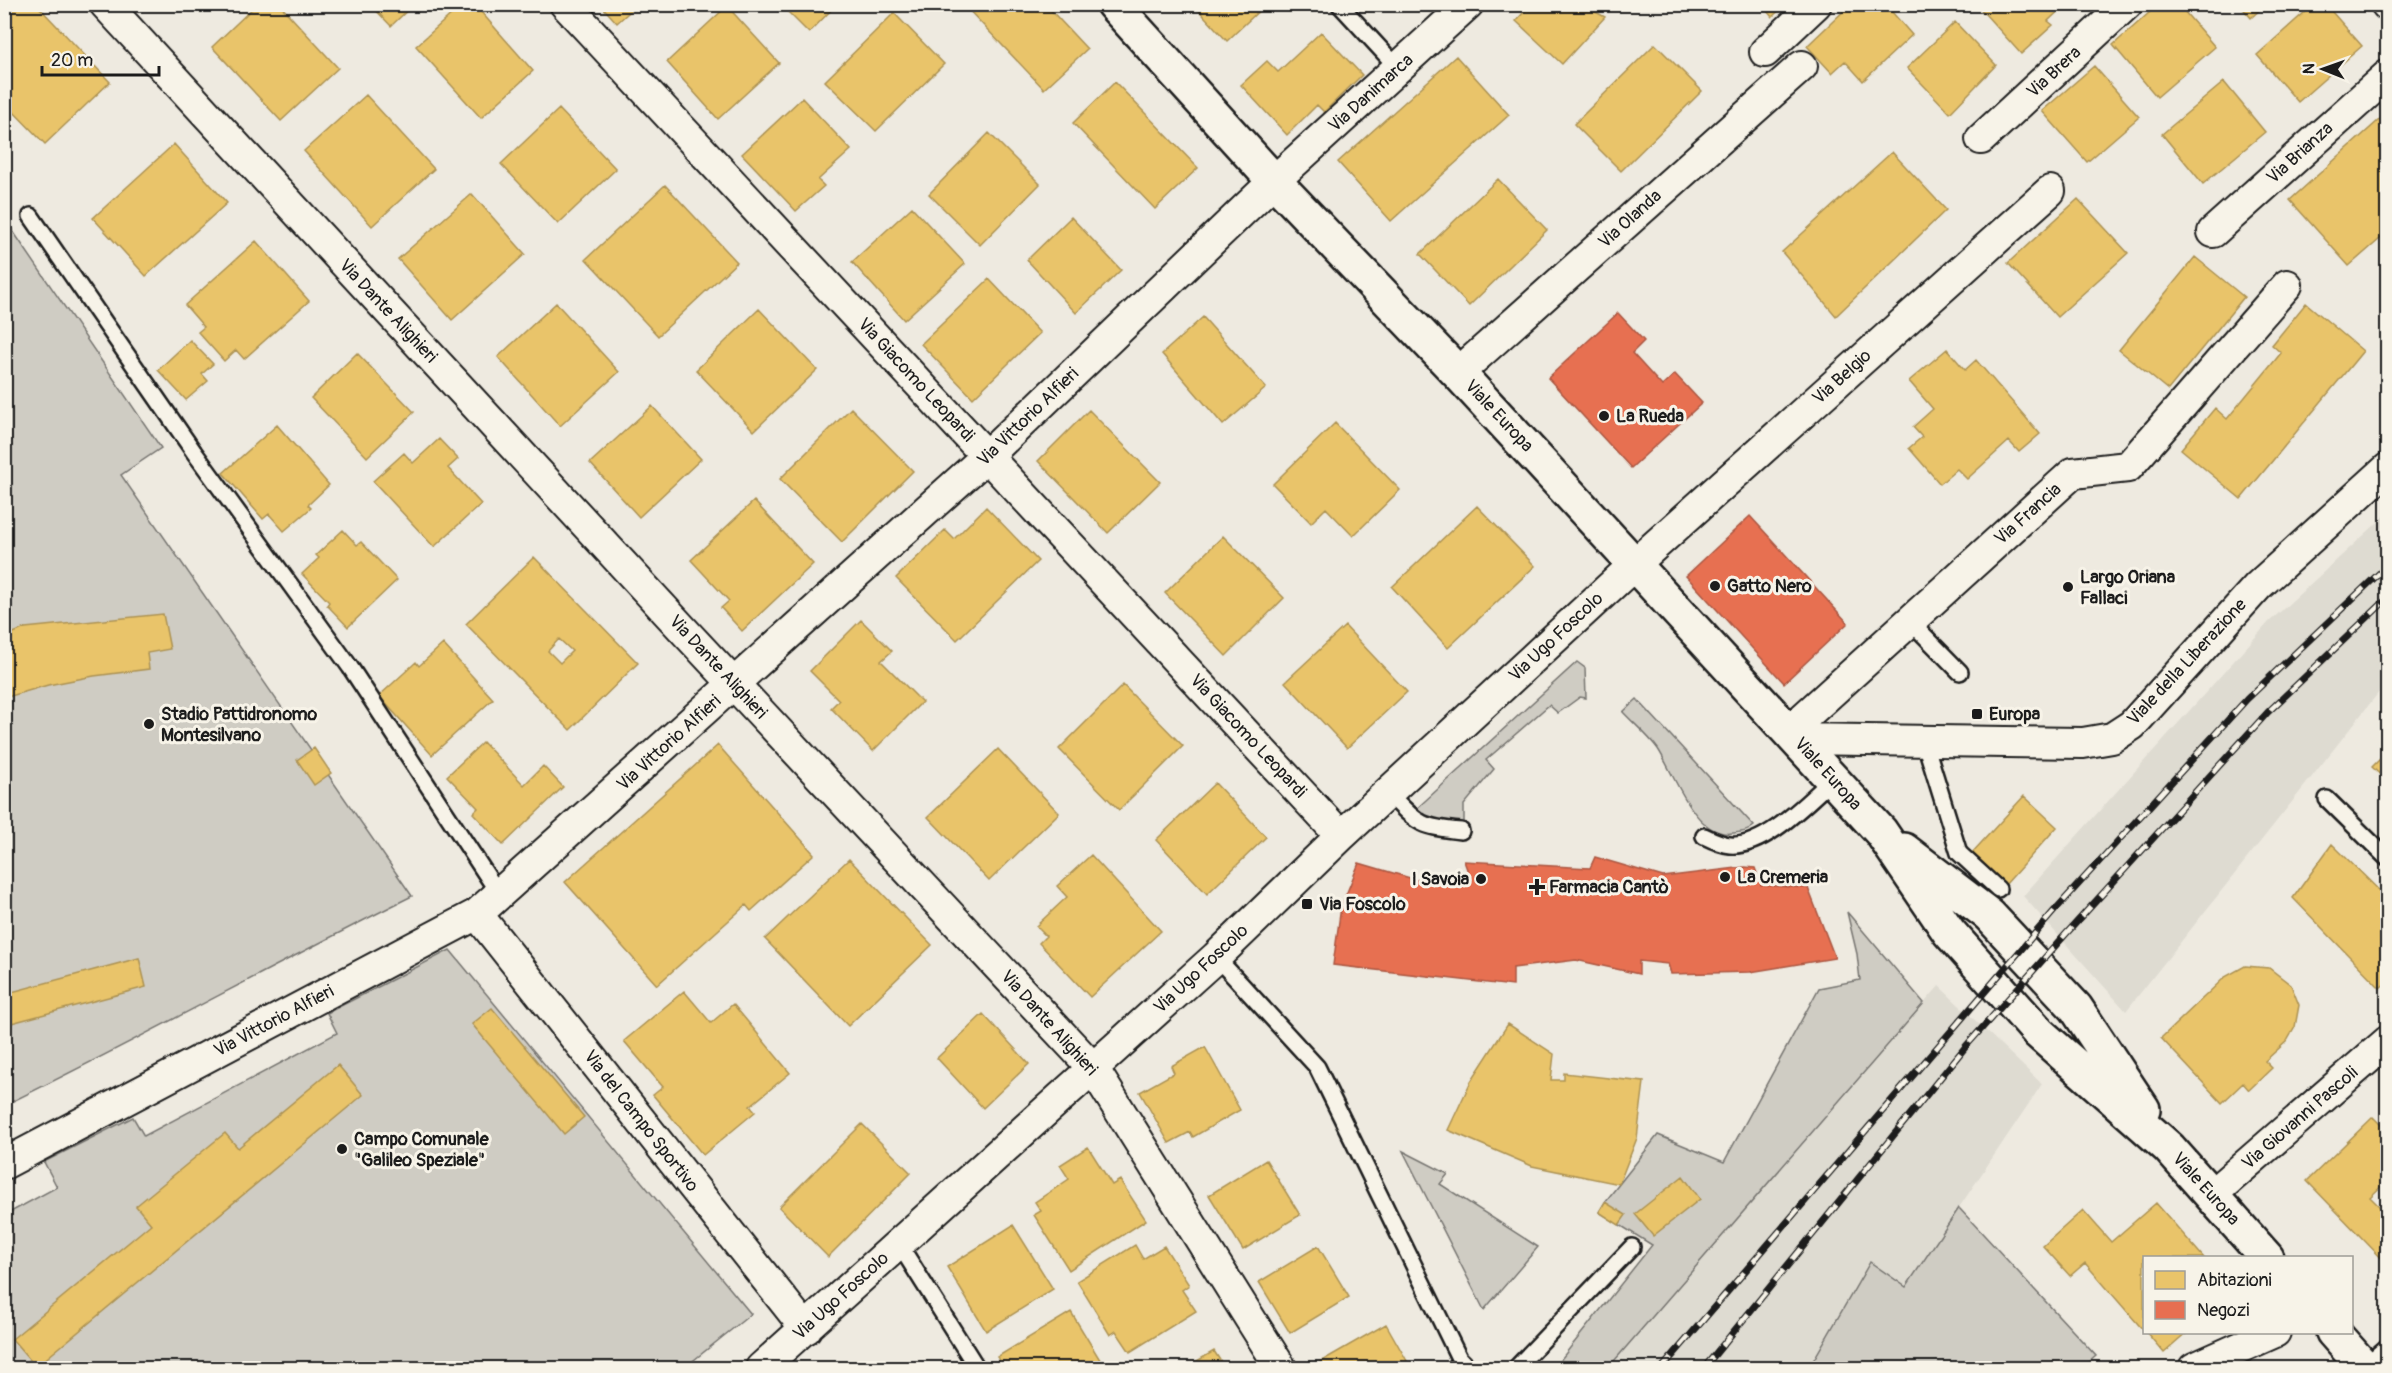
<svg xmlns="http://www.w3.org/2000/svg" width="2392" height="1373" font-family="Pangolin,sans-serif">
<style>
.built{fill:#dedbd1}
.green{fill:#cfccc3;stroke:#767470;stroke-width:1.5}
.homes{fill:#e9c46a;stroke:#ac9253;stroke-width:1.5;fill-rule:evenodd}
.shops{fill:#e76f51;stroke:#aa5641;stroke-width:1.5}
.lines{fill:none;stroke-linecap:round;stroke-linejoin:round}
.lane-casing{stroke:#1c1c1c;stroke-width:20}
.street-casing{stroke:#1c1c1c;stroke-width:34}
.secondary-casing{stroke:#1c1c1c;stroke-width:38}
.lane{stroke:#f7f3e8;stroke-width:15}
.street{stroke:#f7f3e8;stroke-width:30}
.secondary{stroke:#f7f3e8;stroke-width:33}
.rail-casing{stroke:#1c1c1c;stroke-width:7}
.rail{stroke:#f7f3e8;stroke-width:4.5;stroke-dasharray:14;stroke-linecap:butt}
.poi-dot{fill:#1c1c1c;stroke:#f7f3e8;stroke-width:2}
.labels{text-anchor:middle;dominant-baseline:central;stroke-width:6;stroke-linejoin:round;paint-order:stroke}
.street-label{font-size:18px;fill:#1c1c1c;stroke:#f7f3e8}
.poi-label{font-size:18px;font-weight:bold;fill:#1c1c1c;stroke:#f7f3e8;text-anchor:start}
</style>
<rect width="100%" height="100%" fill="#eeeae0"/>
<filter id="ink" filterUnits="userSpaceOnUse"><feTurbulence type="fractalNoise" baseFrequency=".0167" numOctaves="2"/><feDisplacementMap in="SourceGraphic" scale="12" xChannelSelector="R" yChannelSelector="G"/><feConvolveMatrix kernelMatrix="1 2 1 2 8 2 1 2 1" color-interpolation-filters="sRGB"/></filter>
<g filter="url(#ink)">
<path class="built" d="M 2387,514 L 2387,682 L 2126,1011 L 2023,896 L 2269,622 Z
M 1939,986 L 2042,1084 L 1905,1288 L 1869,1262 L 1809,1368 L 1608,1368 Z"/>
<path class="green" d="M 4,218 L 161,448 L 121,475 L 412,896 C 275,964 142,1038 5,1105 Z
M 1577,662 L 1585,668 L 1586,698 L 1580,697 L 1558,713 L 1549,705 L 1486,760 L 1494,769 L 1464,805 L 1464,824 L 1430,820 L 1414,811 Z
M 1637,699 L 1754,826 C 1747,832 1742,832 1733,833 C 1695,839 1675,775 1658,749 C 1649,736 1634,724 1623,712 Z
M 1847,912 L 1924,1003 L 1608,1368 L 1554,1368 L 1652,1245 L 1599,1212 L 1605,1202 L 1658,1135 L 1724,1162 L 1819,988 L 1860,980 L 1857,954 Z
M 450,950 L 751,1314 L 684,1368 L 5,1368 L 5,1215 L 57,1187 L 44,1162 L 133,1117 L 144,1136 L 337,1033 L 327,1013 Z
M 1403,1151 L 1448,1174 L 1440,1184 L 1538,1247 L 1484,1310 Z
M 1959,1208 L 2096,1356 L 2082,1368 L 1809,1368 L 1870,1262 L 1906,1287 Z"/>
<path class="homes" d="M 4,4 L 36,4 L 110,82 L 45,144 L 4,102 Z
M 257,4 L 279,4 L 338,68 L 281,121 L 212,47 Z
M 370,4 L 414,4 L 391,26 Z
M 463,4 L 474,4 L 533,71 L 481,118 L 416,46 Z
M 600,4 L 638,4 L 617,23 Z
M 780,4 L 837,4 L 809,33 Z
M 963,4 L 1045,4 L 1087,49 L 1044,89 Z
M 1193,4 L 1266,4 L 1227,41 Z
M 1531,4 L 1581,4 L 1605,17 L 1562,64 L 1516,21 Z
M 1761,4 L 1786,4 L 1772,17 Z
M 1851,4 L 1885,4 L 1912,35 L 1863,81 L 1845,61 L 1832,73 L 1807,46 Z
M 1976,4 L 2066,4 L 2048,21 L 2053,25 L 2021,54 Z
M 2159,4 L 2178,4 L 2215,47 L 2157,97 L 2113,45 Z
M 2239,4 L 2266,4 L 2251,18 Z
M 2314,4 L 2325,4 L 2362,46 L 2298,102 L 2257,55 Z
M 727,6 L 779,63 L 718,119 L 667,62 Z
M 894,13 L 944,64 L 876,131 L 825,81 Z
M 1955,22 L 1996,65 L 1950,113 L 1907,68 Z
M 1321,32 L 1362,75 L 1324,112 L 1317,105 L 1287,135 L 1241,85 L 1267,61 L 1278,72 Z
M 1655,44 L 1702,91 L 1621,171 L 1574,124 Z
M 1456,56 L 1509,115 L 1391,221 L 1338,162 Z
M 2094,66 L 2139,117 L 2087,162 L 2042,111 Z
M 1115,82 L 1198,168 L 1155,209 L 1073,123 Z
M 2224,82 L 2265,132 L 2203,184 L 2162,134 Z
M 366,95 L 434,169 L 372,226 L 304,151 Z
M 802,98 L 851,150 L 818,180 L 824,186 L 796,211 L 742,154 Z
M 559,109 L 616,169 L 558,224 L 501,164 Z
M 2388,112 L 2388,232 L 2349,266 L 2290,200 Z
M 989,133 L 1040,184 L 980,245 L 929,194 Z
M 174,144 L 227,203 L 146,276 L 93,218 Z
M 1892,152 L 1946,210 L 1836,316 L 1782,252 Z
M 1498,179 L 1547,230 L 1469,306 L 1420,254 Z
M 665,185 L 737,262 L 658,336 L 586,259 Z
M 472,194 L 525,254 L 452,320 L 398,259 Z
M 2078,199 L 2128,253 L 2057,317 L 2008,263 Z
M 912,207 L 965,264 L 904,320 L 852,262 Z
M 1071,217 L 1121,270 L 1076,313 L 1027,260 Z
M 256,241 L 309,301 L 244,359 L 236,350 L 224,361 L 198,332 L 204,327 L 185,305 Z
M 2195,257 L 2244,297 L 2168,390 L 2119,350 Z
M 989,279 L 1040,333 L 973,398 L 921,344 Z
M 556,303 L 619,372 L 560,426 L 498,357 Z
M 2306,303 L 2363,351 L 2241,499 L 2181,449 L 2215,408 L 2227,419 L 2281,353 L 2272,345 Z
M 759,309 L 817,370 L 754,431 L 696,370 Z
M 1203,317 L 1266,388 L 1223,425 L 1162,354 Z
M 190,340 L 213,364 L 202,374 L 208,381 L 186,400 L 158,370 Z
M 1947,349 L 1965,370 L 1976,360 L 2040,434 L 2019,452 L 2009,441 L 1967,479 L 1957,469 L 1940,484 L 1909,448 L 1922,437 L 1913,427 L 1933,409 L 1909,381 Z
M 357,353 L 414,412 L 367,457 L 311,398 Z
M 652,406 L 701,459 L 639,517 L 590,463 Z
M 851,408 L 913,471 L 842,542 L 780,479 Z
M 1089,410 L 1160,482 L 1108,533 L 1038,461 Z
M 1335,423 L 1400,490 L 1353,536 L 1326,508 L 1311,523 L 1273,484 Z
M 277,425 L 329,485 L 308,505 L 311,508 L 284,531 L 269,514 L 263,519 L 223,473 Z
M 439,439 L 458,459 L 448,468 L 481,504 L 434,547 L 373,481 L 404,453 L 413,463 Z
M 754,501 L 813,564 L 742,631 L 721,608 L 729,601 L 691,560 Z
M 1477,506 L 1535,566 L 1448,648 L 1392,587 Z
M 986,507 L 1038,561 L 957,640 L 896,578 L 945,530 L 954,539 Z
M 343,530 L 357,545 L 361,542 L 397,580 L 348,627 L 327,605 L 329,602 L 302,574 L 319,558 L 316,555 Z
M 1223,536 L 1284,598 L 1226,656 L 1165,593 Z
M 534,557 L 638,663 L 570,730 L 466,624 ZM 559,639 L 572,651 L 560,663 L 548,651 Z
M 163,614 L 170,649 L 147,653 L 149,669 L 94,676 L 48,685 L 4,698 L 4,637 L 25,628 Z
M 861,620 L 892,651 L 881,661 L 922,702 L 873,751 L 831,708 L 839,700 L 810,671 Z
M 1345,626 L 1407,692 L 1347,748 L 1285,682 Z
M 443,644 L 493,699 L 432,755 L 379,696 L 416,662 L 419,666 Z
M 1123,685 L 1183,746 L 1119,810 L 1059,749 Z
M 483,742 L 524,785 L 543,766 L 563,787 L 503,845 L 473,813 L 478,808 L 447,776 Z
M 718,745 L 814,854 L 751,911 L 746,905 L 657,985 L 565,882 Z
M 314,748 L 331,773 L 314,785 L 297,760 Z
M 998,749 L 1059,813 L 989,881 L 928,817 Z
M 2388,751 L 2388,782 L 2372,767 Z
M 1215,783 L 1266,837 L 1207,894 L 1156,840 Z
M 2024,796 L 2057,827 L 2005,885 L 1971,854 Z
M 2332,844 L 2388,899 L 2388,981 L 2380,988 L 2293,898 Z
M 1091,855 L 1161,931 L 1090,997 L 1039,943 L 1046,936 L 1036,926 L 1067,897 L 1057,886 Z
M 849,859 L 932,945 L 848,1026 L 765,939 Z
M 139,958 L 146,987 L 4,1025 L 4,994 Z
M 2245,966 L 2269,968 L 2291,985 L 2299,1005 L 2295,1027 L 2287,1041 L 2265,1061 L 2272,1068 L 2249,1090 L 2243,1083 L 2222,1103 L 2161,1038 L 2225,977 Z
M 684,991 L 711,1023 L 733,1004 L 790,1073 L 750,1106 L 755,1112 L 703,1155 L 653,1095 L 663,1087 L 624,1041 Z
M 492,1008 L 584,1117 L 564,1134 L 472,1024 Z
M 983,1014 L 1029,1064 L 983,1108 L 937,1058 Z
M 1508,1024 L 1554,1054 L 1551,1080 L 1564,1080 L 1564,1073 L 1644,1082 L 1637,1138 L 1619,1184 L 1532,1166 L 1448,1130 L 1471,1081 Z
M 1205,1047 L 1240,1110 L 1193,1137 L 1190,1132 L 1169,1143 L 1140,1092 L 1174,1073 L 1171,1066 Z
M 338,1065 L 363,1095 L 36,1367 L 12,1339 L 151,1224 L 136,1206 L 225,1133 L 238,1148 Z
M 2373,1117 L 2388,1132 L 2388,1180 L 2370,1197 L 2388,1215 L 2388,1265 L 2307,1181 Z
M 862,1124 L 911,1173 L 828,1257 L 779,1207 Z
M 1088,1147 L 1112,1185 L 1120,1180 L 1146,1220 L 1069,1270 L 1034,1215 L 1041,1211 L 1035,1202 L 1069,1179 L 1060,1165 Z
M 1266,1160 L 1300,1215 L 1243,1250 L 1209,1195 Z
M 1683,1176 L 1700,1199 L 1653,1236 L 1635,1214 Z
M 1605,1202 L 1626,1215 L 1619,1225 L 1599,1212 Z
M 2156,1203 L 2204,1258 L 2144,1258 L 2144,1331 L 2085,1263 L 2070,1276 L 2043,1246 L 2083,1210 L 2111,1242 Z
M 1013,1225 L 1053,1289 L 986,1331 L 947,1267 Z
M 1135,1245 L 1143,1259 L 1164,1246 L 1189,1285 L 1182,1290 L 1196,1311 L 1130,1352 L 1116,1331 L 1110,1335 L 1077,1281 Z
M 1318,1246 L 1349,1297 L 1290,1333 L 1259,1282 Z
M 1071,1312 L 1105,1368 L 1004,1368 L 997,1357 Z
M 1386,1324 L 1411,1368 L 1315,1368 L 1313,1366 Z
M 2146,1332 L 2188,1332 L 2164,1353 Z
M 1214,1351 L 1225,1368 L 1185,1368 Z"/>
<path class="shops" d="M 1618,313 L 1644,341 L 1632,353 L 1662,386 L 1675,374 L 1702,403 L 1631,468 L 1548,378 Z
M 1750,516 L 1848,623 L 1784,683 L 1686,576 Z
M 1595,857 L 1663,877 L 1745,867 L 1755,868 L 1761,885 L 1808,888 L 1835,958 L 1750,972 L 1671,974 L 1668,964 L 1639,961 L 1639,974 L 1576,960 L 1513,968 L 1513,986 L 1333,965 L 1341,907 L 1359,863 L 1427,883 L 1471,880 L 1464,861 L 1590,868 Z"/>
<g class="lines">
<g class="lane-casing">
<path id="lane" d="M 1339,4 L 1398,68
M 31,216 L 194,452 L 350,667 L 499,894
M 1910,621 L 1960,672
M 1924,740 L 1959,853 L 1998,889
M 1388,793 C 1418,823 1418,827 1461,831
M 2327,799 L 2388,859
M 1704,836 C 1712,840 1720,844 1730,845 C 1765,848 1808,801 1833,779
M 1216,957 L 1317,1067 L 1459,1358 L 1469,1368
M 899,1244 L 977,1368
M 2364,1367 L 2388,1346
M 1516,1368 L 1632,1247"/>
</g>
<g class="street-casing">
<path id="street" d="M 105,4 L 689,636 L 1093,1068 L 1281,1368
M 565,4 L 1341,836
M 2386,4 L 2388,6
M 1765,52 L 1816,4
M 1981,139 L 2127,4
M 2213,232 L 2388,75
M 1458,373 L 1802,66
M 1789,731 L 2073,473 L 2128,467 L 2287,285
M 1796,739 L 2083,743 L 2112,738 L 2132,725 L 2258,586 L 2388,468
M 477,914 L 806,1329
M 4,1164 L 477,914 L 987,456 L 1274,181 L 1468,4
M 2211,1195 L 2388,1041
M 761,1368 L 1216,957 L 1341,836 L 1649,551 L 2050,191
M 2194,1368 L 2275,1332"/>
</g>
<g class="secondary-casing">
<path id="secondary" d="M 1113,4 L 1274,181 L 1458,373 L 1881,832 L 1949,932 L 2039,1033 L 2169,1148 L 2267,1258
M 1904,850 L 1989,915 L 2076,1008 L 2143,1109
M 2333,1332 L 2365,1368"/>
</g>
<use href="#lane" class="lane"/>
<use href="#street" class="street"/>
<use href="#secondary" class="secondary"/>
<g class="rail-casing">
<path id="rail" d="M 1662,1368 L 2055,910 L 2247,699 L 2388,565
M 1704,1368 L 1967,1045 L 2065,935 L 2268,712 L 2388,598"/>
</g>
<use href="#rail" class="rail"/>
</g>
</g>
<g class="poi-dot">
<circle cx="1604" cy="416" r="6"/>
<circle cx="1715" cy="586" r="6"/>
<circle cx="2068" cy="587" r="6"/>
<rect x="1971" y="708" width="12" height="12" rx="3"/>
<circle cx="149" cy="724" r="6"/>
<circle cx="1725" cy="877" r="6"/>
<circle cx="1481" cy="879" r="6"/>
<path d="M1534 878h6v6h6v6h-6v6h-6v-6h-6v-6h6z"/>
<rect x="1301" y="898" width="12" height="12" rx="3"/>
<circle cx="342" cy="1149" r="6"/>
</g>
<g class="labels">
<g class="street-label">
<text transform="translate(2054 72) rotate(-43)">Via Brera</text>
<text transform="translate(1371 93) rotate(-42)">Via Danimarca</text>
<text transform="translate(2300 153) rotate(-42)">Via Brianza</text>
<text transform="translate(1630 219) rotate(-42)">Via Olanda</text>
<text transform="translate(388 311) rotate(47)">Via Dante Alighieri</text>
<text transform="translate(1842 377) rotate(-42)">Via Belgio</text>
<text transform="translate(916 380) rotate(47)">Via Giacomo Leopardi</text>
<text transform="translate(1499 416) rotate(47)">Viale Europa</text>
<text transform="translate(1028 417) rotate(-44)">Via Vittorio Alfieri</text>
<text transform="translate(2028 514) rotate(-42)">Via Francia</text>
<text transform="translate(1556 637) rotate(-43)">Via Ugo Foscolo</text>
<text transform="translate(2187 662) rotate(-47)">Viale della Liberazione</text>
<text transform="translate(718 667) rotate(47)">Via Dante Alighieri</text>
<text transform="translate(1248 736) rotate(47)">Via Giacomo Leopardi</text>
<text transform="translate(669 743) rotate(-42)">Via Vittorio Alfieri</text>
<text transform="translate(1828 774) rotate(48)">Viale Europa</text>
<text transform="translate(1201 969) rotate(-43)">Via Ugo Foscolo</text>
<text transform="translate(274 1021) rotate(-28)">Via Vittorio Alfieri</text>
<text transform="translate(1049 1023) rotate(48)">Via Dante Alighieri</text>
<text transform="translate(2300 1118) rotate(-41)">Via Giovanni Pascoli</text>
<text transform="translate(641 1121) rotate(52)">Via del Campo Sportivo</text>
<text transform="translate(2206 1189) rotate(48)">Viale Europa</text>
<text transform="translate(841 1296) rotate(-42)">Via Ugo Foscolo</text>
</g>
<g class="poi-label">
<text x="1616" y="416">La Rueda</text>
<text x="2080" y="577">Largo Oriana<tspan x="2080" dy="21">Fallaci</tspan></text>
<text x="1727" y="586">Gatto Nero</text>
<text x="161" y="714">Stadio Pattidronomo<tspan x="161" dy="21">Montesilvano</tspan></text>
<text x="1989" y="714">Europa</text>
<text x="1737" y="877">La Cremeria</text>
<text x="1469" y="879" text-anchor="end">I Savoia</text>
<text x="1549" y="887">Farmacia Cantò</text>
<text x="1319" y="904">Via Foscolo</text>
<text x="354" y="1139">Campo Comunale<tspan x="354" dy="21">"Galileo Speziale"</tspan></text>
</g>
</g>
<rect width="2392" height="1373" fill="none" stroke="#f7f3e8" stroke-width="24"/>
<rect x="12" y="12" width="2368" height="1349" fill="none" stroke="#1c1c1c" stroke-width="2" filter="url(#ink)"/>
<rect x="2143" y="1256" width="210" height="78" fill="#f7f3e8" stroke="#9f9d96" stroke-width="1.5"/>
<rect x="2155" y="1271" width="30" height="18" fill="#e9c46a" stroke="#9f9d96" stroke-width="1.5"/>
<text x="2197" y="1286" font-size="18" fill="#1c1c1c">Abitazioni</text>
<rect x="2155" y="1301" width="30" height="18" fill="#e76f51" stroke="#9f9d96" stroke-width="1.5"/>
<text x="2197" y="1316" font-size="18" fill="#1c1c1c">Negozi</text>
<g transform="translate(2323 69) rotate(271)" stroke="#f7f3e8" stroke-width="4.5" paint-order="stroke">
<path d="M0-4.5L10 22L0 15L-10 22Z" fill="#1c1c1c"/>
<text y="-9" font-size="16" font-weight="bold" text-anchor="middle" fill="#1c1c1c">N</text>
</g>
<path d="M42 66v9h117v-9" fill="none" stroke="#1c1c1c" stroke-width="3"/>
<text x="51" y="66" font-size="18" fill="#1c1c1c" stroke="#f7f3e8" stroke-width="4.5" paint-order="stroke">20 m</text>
</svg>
